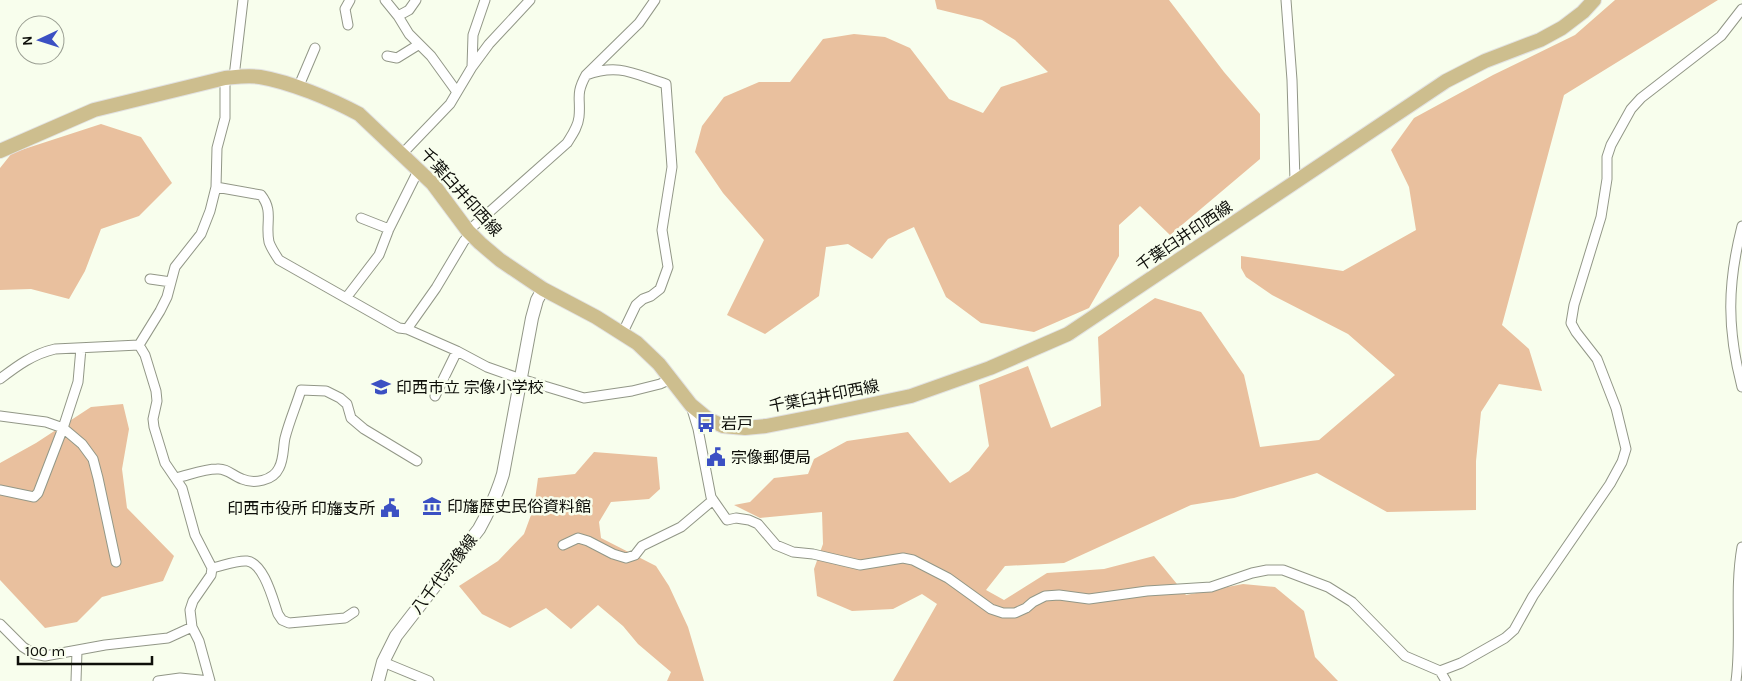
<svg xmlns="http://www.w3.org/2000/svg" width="1742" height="681" font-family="Karla,'Noto Sans JP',sans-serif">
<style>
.green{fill:#e9c09e}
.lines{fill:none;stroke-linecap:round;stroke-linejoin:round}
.minor-casing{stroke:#929787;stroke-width:11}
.secondary-casing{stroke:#929787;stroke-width:14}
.primary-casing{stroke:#e2e2e2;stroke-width:16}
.minor{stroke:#fff;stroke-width:9}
.secondary{stroke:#fff;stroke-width:12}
.primary{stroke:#cdbe8e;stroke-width:14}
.labels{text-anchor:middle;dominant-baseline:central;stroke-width:5;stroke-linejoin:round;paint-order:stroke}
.street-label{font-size:16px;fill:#0e0f0a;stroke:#f8feed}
.poi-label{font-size:16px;fill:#0e0f0a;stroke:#f8feed;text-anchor:start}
</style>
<rect width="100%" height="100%" fill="#f8feed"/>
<path class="green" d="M 935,0 L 1169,0 L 1224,72 L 1260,114 L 1260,159 L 1170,235 L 1140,206 L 1119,225 L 1119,256 L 1089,308 L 1034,332 L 981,323 L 946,297 L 914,227 L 888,239 L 872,259 L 848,244 L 826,247 L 819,296 L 765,334 L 727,315 L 764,240 L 723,193 L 695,152 L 702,126 L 724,97 L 759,82 L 790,82 L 823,39 L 854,34 L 885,37 L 910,48 L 949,99 L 983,113 L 1001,87 L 1048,72 L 1015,40 L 982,20 L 937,9 Z
M 1615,0 L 1718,0 L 1564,95 L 1502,325 L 1529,349 L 1542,391 L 1499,384 L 1481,412 L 1476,461 L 1476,510 L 1387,512 L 1317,473 L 1234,498 L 1191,505 L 1064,563 L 1005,566 L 986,590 L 1004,600 L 1047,573 L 1104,569 L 1154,556 L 1186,595 L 1243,584 L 1275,587 L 1304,611 L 1315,657 L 1338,681 L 893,681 L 937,604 L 922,594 L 893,609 L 852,611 L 817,596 L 814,569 L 823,544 L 822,512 L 760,518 L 734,505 L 750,502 L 774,478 L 808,474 L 814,459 L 847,441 L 908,432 L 950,483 L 969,471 L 989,446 L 979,385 L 1028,366 L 1051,428 L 1101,406 L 1098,337 L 1155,298 L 1201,312 L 1244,375 L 1260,447 L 1319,440 L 1395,375 L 1348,334 L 1272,295 L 1246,277 L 1241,268 L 1241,256 L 1343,271 L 1416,230 L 1409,187 L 1391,150 L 1414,118 L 1493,75 L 1575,35 Z
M 101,124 L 141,137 L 172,183 L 139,216 L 101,229 L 85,271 L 69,299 L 31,289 L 0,290 L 0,168 L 12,153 Z
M 123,404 L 129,429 L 122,469 L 127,508 L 174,556 L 163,581 L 102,597 L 77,622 L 45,628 L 0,580 L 0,463 L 36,443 L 91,407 Z
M 594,452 L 657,457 L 660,489 L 649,499 L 611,502 L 599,522 L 601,538 L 656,566 L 669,586 L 688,627 L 704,681 L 667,681 L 671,672 L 638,644 L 623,626 L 598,605 L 571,629 L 546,608 L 510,628 L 482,614 L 459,586 L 498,561 L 524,534 L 534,507 L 538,478 L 575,474 Z"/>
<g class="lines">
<g class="minor-casing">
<path id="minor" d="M 385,0 L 398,16 L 409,34 L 431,56 L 457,92
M 1286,0 L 1292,80 L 1295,181
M 398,16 L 409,10 L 416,0
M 348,25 L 345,9 L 350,0
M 387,56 L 397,58 L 418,45
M 472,67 L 473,35 L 485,0
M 586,75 C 619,63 634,74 666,84 L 672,167 L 662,230 L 668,267 L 660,289 L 651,296 L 643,299 L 636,305 L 623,332
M 234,77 L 243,0
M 298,88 L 315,48
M 403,153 L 450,104 L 472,67 L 489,44 L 530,0
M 216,187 L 261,195 C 274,211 265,224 269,242 C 271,248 275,254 279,260 L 399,328 L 407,329 L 457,351 L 487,367 L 521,379 L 584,398 L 632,391 L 660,384 L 671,379
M 361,218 L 389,229
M 1742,226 C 1727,285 1727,329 1742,387
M 468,231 L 567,143 C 572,135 578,127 579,117 C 581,98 575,95 586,75 L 639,23 L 655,0
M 150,279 L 171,282
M 346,298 L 379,255 L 389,229 L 419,169
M 407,329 L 436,288 L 464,241 L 471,233
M 139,345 L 145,355 L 156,391 L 157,401 L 153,419 L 154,427 L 165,463 L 182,488 L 195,535 L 212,568 L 211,575 L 193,601 L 190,610 L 192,627 L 199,641 L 210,681
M 139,345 L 160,311 L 167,297 L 175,267 L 201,234 L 210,211 L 216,187 L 217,148 L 225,118 L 225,78
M 0,379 C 17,366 33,354 55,349 L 139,345
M 435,396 L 457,351
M 691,406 L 698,429 L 711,497 L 713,500 L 727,520 L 736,518 L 749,520 L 758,524 L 776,545 L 793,552 L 813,554 L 860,565 L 903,558 L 913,560 L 948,578 L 991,609 L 1003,613 L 1015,613 L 1026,608 L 1033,602 L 1045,596 L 1059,595 L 1089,599 L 1147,591 L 1211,587 L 1252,573 L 1267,570 L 1283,570 L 1328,587 L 1352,602 L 1405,656 L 1440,671 L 1446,681
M 0,416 L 46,422 L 63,428 L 82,444 L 93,459 L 98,478 L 116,562
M 176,478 C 189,475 204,469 217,469 C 227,468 233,476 242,479 C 254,484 273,481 279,468 C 284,459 283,447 285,438 C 289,422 296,406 301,390 L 326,391 L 340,398 L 347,404 L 351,418 L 364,429 L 417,461
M 0,490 L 34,497 L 38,493 L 63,428 L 78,382 L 81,348
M 563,545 L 578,538 L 588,541 L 613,554 L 626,558 L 635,555 L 642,546 L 681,527 L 713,500
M 212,568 C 222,566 237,560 247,561 C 264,563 273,600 278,614 L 282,620 L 289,623 L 345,618 L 354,612
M 0,624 L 23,647 L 34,654 L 45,656 L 105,645 L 168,638 L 192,627
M 383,662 L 429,681
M 1440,671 L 1461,663 L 1505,638 L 1514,630 L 1533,596 L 1610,484 L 1622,462 L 1626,449 L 1616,408 L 1597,359 L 1576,332 L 1571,323 L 1574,305 L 1601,217 L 1607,179 L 1607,157 L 1611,145 L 1631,109 L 1641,98 L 1721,36 L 1742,9
M 76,681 L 77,651
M 158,681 L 180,678 L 210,681
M 1736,681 C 1742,637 1734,592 1742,547"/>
</g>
<g class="secondary-casing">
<path id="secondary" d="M 378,681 L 383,662 L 396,636 L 479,529 C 489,511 497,494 503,474 L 532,318 L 537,300 L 543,289"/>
</g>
<g class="primary-casing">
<path id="primary" d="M 0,151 L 94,110 L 225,78 C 236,77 248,75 260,77 C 290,82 331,99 359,114 L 433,184 L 468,231 L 480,243 L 500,260 L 543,289 L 596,317 L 637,343 L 659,364 L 691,405 L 708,419 L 723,426 L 745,428 L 766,426 L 817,416 L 911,396 L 990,368 L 1068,334 L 1446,81 L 1485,61 L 1540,40 L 1562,28 L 1583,12 L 1594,0"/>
</g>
<use href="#minor" class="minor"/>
<use href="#secondary" class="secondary"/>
<use href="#primary" class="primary"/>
</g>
<defs>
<g id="school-bare" transform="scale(1.5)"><path d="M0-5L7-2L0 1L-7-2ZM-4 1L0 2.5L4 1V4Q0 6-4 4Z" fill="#3b50c3" stroke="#f8feed" stroke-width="2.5" paint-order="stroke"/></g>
<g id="bus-bare" transform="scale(1.5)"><path d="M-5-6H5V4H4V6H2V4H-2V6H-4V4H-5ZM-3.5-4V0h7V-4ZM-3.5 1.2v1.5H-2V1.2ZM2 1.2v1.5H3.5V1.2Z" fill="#3b50c3" stroke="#f8feed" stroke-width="2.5" paint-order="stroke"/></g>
<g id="civic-bare" transform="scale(1.5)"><path d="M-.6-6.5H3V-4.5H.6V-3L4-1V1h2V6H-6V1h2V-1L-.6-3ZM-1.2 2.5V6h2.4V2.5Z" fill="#3b50c3" stroke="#f8feed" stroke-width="2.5" paint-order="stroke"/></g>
<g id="museum-bare" transform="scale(1.5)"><path d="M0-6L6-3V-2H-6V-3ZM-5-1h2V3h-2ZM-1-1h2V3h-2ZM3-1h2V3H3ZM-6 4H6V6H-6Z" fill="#3b50c3" stroke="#f8feed" stroke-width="2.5" paint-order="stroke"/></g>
</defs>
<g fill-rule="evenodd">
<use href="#school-bare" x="381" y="387"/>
<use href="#bus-bare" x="706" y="423"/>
<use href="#civic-bare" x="716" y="457"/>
<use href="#museum-bare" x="432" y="506"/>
<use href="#civic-bare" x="390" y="508"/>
</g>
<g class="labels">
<g class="street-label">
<text transform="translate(461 192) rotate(48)">千葉臼井印西線</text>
<text transform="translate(1184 236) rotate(-34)">千葉臼井印西線</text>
<text transform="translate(824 396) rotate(-11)">千葉臼井印西線</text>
<text transform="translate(444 574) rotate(-52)">八千代宗像線</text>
</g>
<g class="poi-label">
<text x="396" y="387">印西市立 宗像小学校</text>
<text x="721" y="423">岩戸</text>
<text x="731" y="457">宗像郵便局</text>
<text x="447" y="506">印旛歴史民俗資料館</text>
<text x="375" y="508" text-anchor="end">印西市役所 印旛支所</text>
</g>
</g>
<g transform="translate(40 40) rotate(266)"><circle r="24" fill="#f8feed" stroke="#9a9e92"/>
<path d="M0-4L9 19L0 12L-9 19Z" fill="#3b50c3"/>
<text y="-8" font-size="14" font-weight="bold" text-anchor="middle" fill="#0e0f0a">N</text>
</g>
<path d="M18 656v8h134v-8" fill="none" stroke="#0e0f0a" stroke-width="2.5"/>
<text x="25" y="656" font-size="15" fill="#0e0f0a" stroke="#f8feed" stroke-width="4" paint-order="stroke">100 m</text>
</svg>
